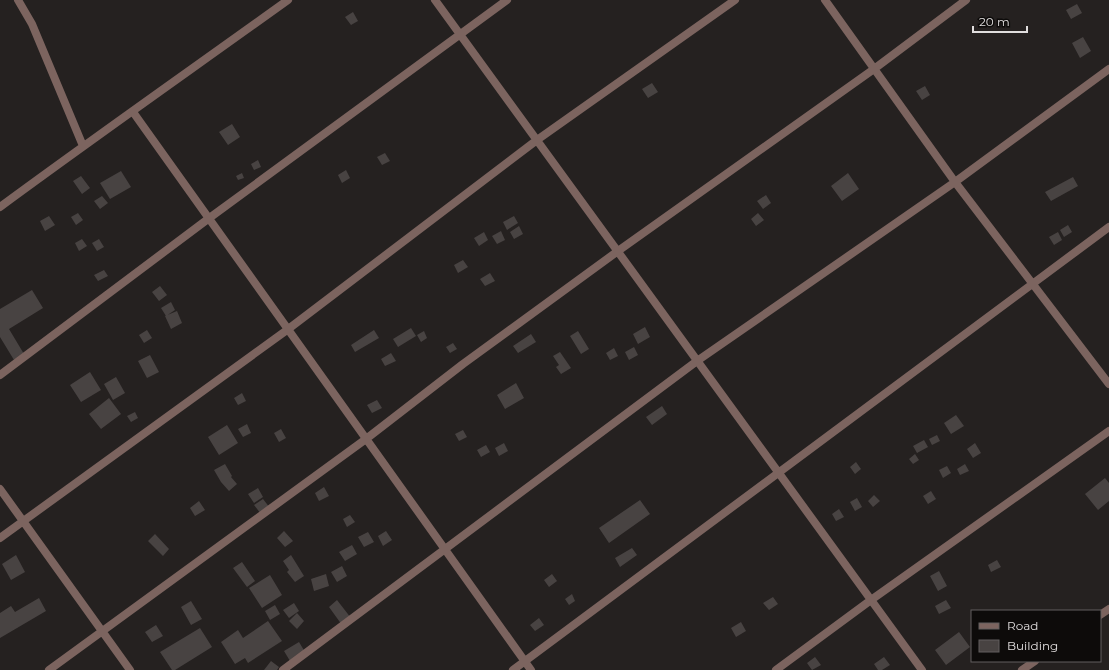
<svg xmlns="http://www.w3.org/2000/svg" width="1109" height="670" font-family="Montserrat,sans-serif">
<style>
.building{fill:#484342}
.lines{fill:none;stroke-linecap:round;stroke-linejoin:round}
.street{stroke:#7c645f;stroke-width:8}
</style>
<rect width="100%" height="100%" fill="#252120"/>
<path class="building" d="M 1077,4 L 1082,13 L 1071,19 L 1066,10 Z
M 353,12 L 358,21 L 351,25 L 345,17 Z
M 1083,37 L 1091,51 L 1080,58 L 1072,43 Z
M 652,83 L 658,92 L 648,98 L 642,89 Z
M 925,86 L 930,95 L 922,100 L 916,91 Z
M 232,124 L 240,137 L 228,145 L 219,132 Z
M 385,153 L 390,161 L 382,165 L 377,157 Z
M 258,160 L 261,167 L 254,170 L 251,164 Z
M 346,170 L 350,178 L 342,183 L 338,175 Z
M 121,171 L 131,187 L 110,199 L 100,183 Z
M 242,173 L 244,178 L 238,180 L 236,176 Z
M 848,173 L 859,189 L 842,201 L 831,186 Z
M 81,176 L 90,188 L 82,194 L 73,181 Z
M 1073,177 L 1078,186 L 1051,201 L 1045,192 Z
M 766,195 L 771,203 L 763,209 L 757,201 Z
M 102,196 L 108,203 L 100,209 L 94,201 Z
M 78,213 L 83,220 L 76,225 L 71,217 Z
M 758,213 L 764,220 L 756,226 L 751,219 Z
M 49,216 L 55,225 L 45,231 L 40,221 Z
M 514,216 L 518,223 L 507,230 L 503,222 Z
M 1068,225 L 1072,232 L 1064,237 L 1060,230 Z
M 519,226 L 523,234 L 514,239 L 510,232 Z
M 501,231 L 505,240 L 497,244 L 492,236 Z
M 484,232 L 488,240 L 479,246 L 474,238 Z
M 1058,232 L 1062,240 L 1054,245 L 1049,237 Z
M 82,239 L 87,246 L 79,251 L 75,243 Z
M 99,239 L 104,247 L 97,251 L 92,243 Z
M 463,260 L 468,267 L 458,273 L 454,265 Z
M 104,270 L 108,276 L 98,281 L 94,275 Z
M 490,273 L 495,281 L 485,286 L 480,279 Z
M 160,286 L 167,295 L 159,301 L 152,292 Z
M 32,290 L 43,308 L 9,329 L 24,354 L 14,360 L 0,337 L 0,309 Z
M 171,302 L 175,310 L 166,316 L 161,308 Z
M 177,311 L 182,323 L 171,329 L 165,316 Z
M 645,327 L 650,337 L 638,344 L 633,334 Z
M 411,328 L 416,336 L 398,347 L 393,339 Z
M 147,330 L 152,338 L 144,343 L 139,335 Z
M 374,330 L 379,338 L 355,352 L 351,345 Z
M 424,331 L 427,338 L 421,342 L 417,335 Z
M 578,331 L 589,349 L 581,354 L 570,336 Z
M 531,334 L 536,342 L 518,353 L 513,346 Z
M 453,343 L 457,349 L 450,353 L 446,347 Z
M 634,347 L 638,355 L 629,360 L 625,352 Z
M 614,348 L 618,356 L 610,360 L 606,353 Z
M 560,352 L 571,368 L 561,374 L 556,367 L 559,365 L 553,356 Z
M 391,353 L 396,361 L 385,366 L 381,359 Z
M 150,355 L 159,372 L 147,378 L 138,361 Z
M 90,372 L 101,390 L 81,402 L 70,385 Z
M 116,377 L 125,393 L 113,400 L 104,384 Z
M 516,383 L 524,398 L 505,409 L 497,395 Z
M 242,393 L 246,401 L 238,405 L 234,398 Z
M 109,398 L 121,414 L 101,429 L 89,414 Z
M 377,400 L 382,408 L 372,413 L 367,405 Z
M 662,406 L 667,414 L 652,425 L 646,417 Z
M 135,412 L 138,418 L 131,422 L 127,416 Z
M 956,415 L 964,426 L 951,434 L 944,423 Z
M 247,424 L 251,433 L 243,437 L 238,429 Z
M 227,425 L 238,443 L 219,455 L 208,437 Z
M 281,429 L 286,438 L 279,442 L 274,433 Z
M 463,430 L 467,437 L 459,441 L 455,434 Z
M 937,435 L 940,441 L 932,445 L 929,439 Z
M 924,440 L 928,447 L 917,453 L 913,446 Z
M 504,443 L 508,451 L 499,456 L 495,448 Z
M 975,443 L 981,453 L 973,458 L 967,449 Z
M 486,445 L 490,452 L 481,457 L 477,450 Z
M 915,454 L 919,460 L 913,464 L 909,459 Z
M 856,462 L 861,469 L 855,474 L 850,467 Z
M 225,464 L 232,476 L 231,477 L 237,484 L 229,491 L 221,482 L 214,470 Z
M 965,464 L 969,471 L 960,475 L 957,469 Z
M 947,466 L 951,473 L 943,478 L 939,470 Z
M 1105,478 L 1109,483 L 1109,501 L 1098,510 L 1085,494 Z
M 324,487 L 329,496 L 319,501 L 315,493 Z
M 258,488 L 263,497 L 254,503 L 248,494 Z
M 931,491 L 936,499 L 928,504 L 923,496 Z
M 874,495 L 880,501 L 873,507 L 868,501 Z
M 857,498 L 862,507 L 855,511 L 850,502 Z
M 263,499 L 270,508 L 261,514 L 254,505 Z
M 640,500 L 650,514 L 609,543 L 599,528 Z
M 199,501 L 205,510 L 195,516 L 190,508 Z
M 839,509 L 844,517 L 836,521 L 832,514 Z
M 350,515 L 355,522 L 347,527 L 343,519 Z
M 284,531 L 293,541 L 285,547 L 277,538 Z
M 386,531 L 392,540 L 383,546 L 378,536 Z
M 368,532 L 374,542 L 364,547 L 358,537 Z
M 155,534 L 169,549 L 163,556 L 148,541 Z
M 352,545 L 357,554 L 345,561 L 339,552 Z
M 632,548 L 637,555 L 620,567 L 615,558 Z
M 16,555 L 25,572 L 11,580 L 2,564 Z
M 291,555 L 304,576 L 295,582 L 287,572 L 289,570 L 283,561 Z
M 997,560 L 1001,567 L 991,572 L 988,565 Z
M 242,562 L 255,581 L 247,587 L 233,568 Z
M 342,566 L 347,576 L 337,582 L 331,572 Z
M 939,571 L 947,586 L 938,591 L 930,576 Z
M 326,574 L 329,586 L 314,591 L 311,579 Z
M 552,574 L 557,581 L 549,587 L 544,580 Z
M 270,575 L 282,595 L 262,608 L 249,588 Z
M 572,594 L 575,601 L 569,605 L 565,599 Z
M 773,597 L 778,604 L 769,610 L 763,603 Z
M 39,598 L 46,611 L 0,638 L 0,613 L 11,606 L 15,612 Z
M 337,600 L 351,618 L 342,625 L 329,607 Z
M 946,600 L 951,608 L 939,614 L 935,606 Z
M 191,601 L 202,619 L 191,625 L 181,607 Z
M 294,603 L 299,611 L 289,618 L 283,610 Z
M 275,605 L 280,614 L 270,620 L 265,611 Z
M 297,613 L 304,621 L 297,629 L 289,621 Z
M 539,618 L 544,625 L 535,631 L 530,625 Z
M 268,621 L 282,641 L 248,663 L 245,658 L 235,664 L 221,642 L 238,630 L 243,638 Z
M 741,622 L 746,631 L 736,637 L 731,628 Z
M 156,625 L 163,636 L 152,642 L 145,632 Z
M 200,628 L 212,647 L 175,670 L 172,670 L 160,652 Z
M 959,632 L 970,647 L 946,665 L 935,650 Z
M 299,642 L 305,652 L 290,661 L 284,651 Z
M 815,657 L 821,665 L 812,670 L 807,663 Z
M 884,657 L 890,665 L 882,670 L 878,670 L 874,664 Z
M 271,661 L 279,667 L 277,670 L 264,670 Z"/>
<g class="lines">
<path class="street" d="M 18,0 L 32,24 L 83,146
M 435,0 L 922,670
M 825,0 L 955,182 L 1109,384
M 133,112 L 531,670
M 0,207 C 95,137 192,69 288,0
M 0,375 L 208,219 L 507,0
M 0,489 L 130,670
M 0,538 L 287,330 L 537,140 L 735,0
M 1100,615 L 1109,609
M 49,670 L 366,439 L 463,364 L 618,251 L 874,69 L 966,0
M 283,670 L 697,361 L 955,182 L 1109,69
M 513,670 L 1109,227
M 776,670 L 871,600 L 1109,431
M 1022,670 L 1035,661"/>
</g>
<rect x="971" y="610" width="130" height="52" fill="#0d0b0a" stroke="#625f5f"/>
<rect x="979" y="623" width="20" height="6" fill="#7c645f" stroke="#625f5f"/>
<text x="1007" y="630" font-size="12" fill="#e1dede">Road</text>
<rect x="979" y="640" width="20" height="12" fill="#484342" stroke="#625f5f"/>
<text x="1007" y="650" font-size="12" fill="#e1dede">Building</text>
<path d="M973 26v6h54v-6" fill="none" stroke="#e1dede" stroke-width="2"/>
<text x="979" y="26" font-size="12" fill="#e1dede" stroke="#0d0b0a" stroke-width="3" paint-order="stroke">20 m</text>
</svg>
